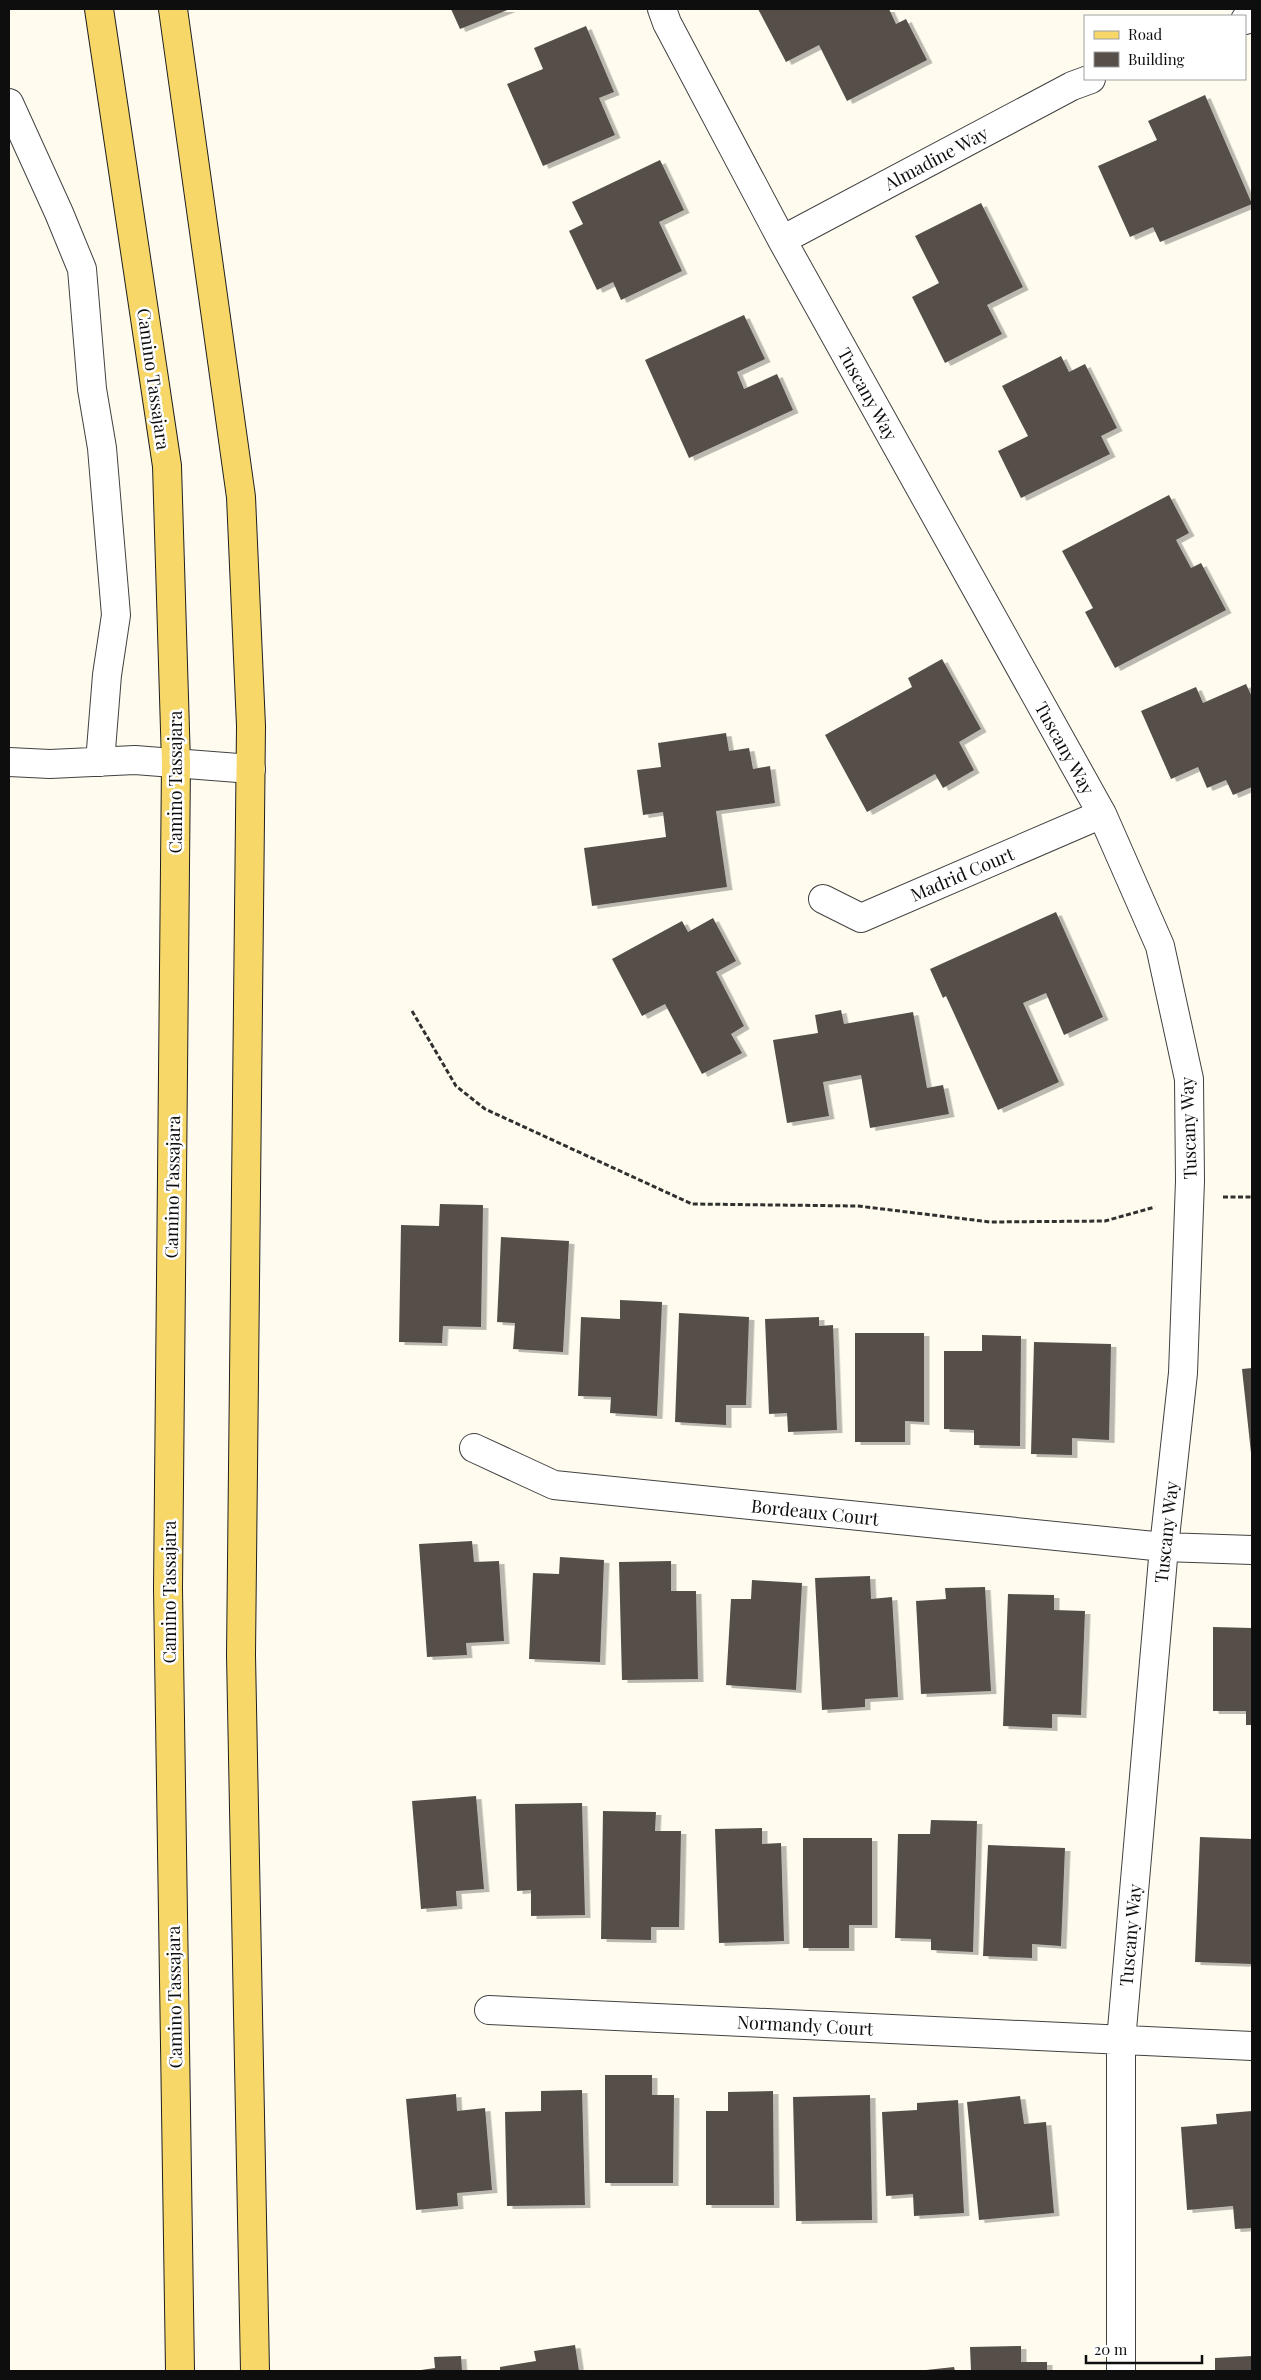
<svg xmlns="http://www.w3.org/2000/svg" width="1261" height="2380" font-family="'Playfair Display',serif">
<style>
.building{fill:#564f4a;filter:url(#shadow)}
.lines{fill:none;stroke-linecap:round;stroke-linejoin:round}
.minor-casing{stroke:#414141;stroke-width:30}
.major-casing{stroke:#1f1f1f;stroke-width:30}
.path{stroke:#303030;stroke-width:3;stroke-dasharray:5 2.5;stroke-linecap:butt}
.minor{stroke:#fff;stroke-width:28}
.major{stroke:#f6d768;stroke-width:28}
.labels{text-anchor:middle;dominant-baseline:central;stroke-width:5;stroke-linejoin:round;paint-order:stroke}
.street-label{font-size:18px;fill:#0e0e0e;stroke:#fff}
</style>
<defs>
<filter id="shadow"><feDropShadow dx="5.5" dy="3" stdDeviation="0" flood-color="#0004"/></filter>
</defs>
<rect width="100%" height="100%" fill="#fffcef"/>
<path class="building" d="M 451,9 L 510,9 L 460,29 Z
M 758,9 L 889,9 L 896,24 L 906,19 L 927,60 L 847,101 L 819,45 L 786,62 Z
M 586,26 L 614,92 L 599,98 L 615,135 L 543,166 L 507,84 L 543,69 L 534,48 Z
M 1205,95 L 1252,204 L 1160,242 L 1153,227 L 1130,237 L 1098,166 L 1157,140 L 1148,121 Z
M 660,160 L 684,210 L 659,222 L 682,271 L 621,300 L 613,282 L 597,290 L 569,231 L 583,224 L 572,202 Z
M 981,203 L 1023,287 L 987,305 L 1002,334 L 945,363 L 912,297 L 939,283 L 915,236 Z
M 744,315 L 765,359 L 737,372 L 744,389 L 777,374 L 793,410 L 689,458 L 645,360 Z
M 1061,356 L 1069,372 L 1085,364 L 1117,428 L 1101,436 L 1110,454 L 1021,498 L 998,451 L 1028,436 L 1002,386 Z
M 1169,495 L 1189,533 L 1176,540 L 1191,568 L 1201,563 L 1226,610 L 1115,668 L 1085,612 L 1093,608 L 1062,551 Z
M 942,659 L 981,729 L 959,742 L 974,770 L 943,788 L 935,774 L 867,812 L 825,735 L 912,687 L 908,678 Z
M 1246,684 L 1252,697 L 1252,787 L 1233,795 L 1226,780 L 1207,788 L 1198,767 L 1171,779 L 1141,711 L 1196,687 L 1203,703 Z
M 726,733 L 729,751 L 749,748 L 753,769 L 770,766 L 775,803 L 716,811 L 727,887 L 592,906 L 584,848 L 666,837 L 663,812 L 643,815 L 637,770 L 661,767 L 658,743 Z
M 1056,912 L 1103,1017 L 1064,1035 L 1046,993 L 1023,1003 L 1059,1082 L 998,1110 L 946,996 L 943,998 L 930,969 Z
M 713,918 L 736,961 L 716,972 L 744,1026 L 731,1034 L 742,1053 L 702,1074 L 665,1004 L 642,1016 L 612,959 L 682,921 L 688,932 Z
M 841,1010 L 844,1024 L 913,1012 L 927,1088 L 943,1085 L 949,1114 L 870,1128 L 861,1075 L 823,1082 L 829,1116 L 787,1123 L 773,1040 L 818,1033 L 815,1015 Z
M 440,1204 L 483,1205 L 481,1327 L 443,1326 L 442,1343 L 399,1342 L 401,1225 L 439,1226 Z
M 501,1237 L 569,1241 L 563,1352 L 513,1349 L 515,1323 L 497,1322 Z
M 620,1300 L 662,1302 L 657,1416 L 610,1413 L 611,1397 L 578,1396 L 581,1317 L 620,1319 Z
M 679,1313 L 749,1317 L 746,1405 L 726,1405 L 726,1425 L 675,1422 Z
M 819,1317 L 819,1326 L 833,1325 L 837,1430 L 788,1432 L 787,1413 L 769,1414 L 765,1319 Z
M 855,1333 L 924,1333 L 924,1422 L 905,1421 L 905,1442 L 855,1442 Z
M 982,1335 L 1021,1336 L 1020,1446 L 974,1445 L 974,1430 L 944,1429 L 944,1351 L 982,1351 Z
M 1034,1342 L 1111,1344 L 1109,1440 L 1072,1438 L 1072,1455 L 1031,1454 Z
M 1252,1368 L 1252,1453 L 1251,1453 L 1242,1369 Z
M 472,1541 L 474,1562 L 499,1561 L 504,1641 L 466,1643 L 467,1655 L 427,1657 L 419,1544 Z
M 560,1557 L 604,1560 L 600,1662 L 529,1659 L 533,1573 L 559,1574 Z
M 671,1561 L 671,1591 L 696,1591 L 698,1679 L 622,1680 L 619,1562 Z
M 870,1576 L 871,1599 L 892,1597 L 898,1697 L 865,1699 L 865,1707 L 822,1710 L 815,1578 Z
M 752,1580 L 802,1583 L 796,1690 L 726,1685 L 731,1599 L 751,1599 Z
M 985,1587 L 991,1691 L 921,1694 L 916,1601 L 946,1599 L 945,1588 Z
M 1008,1594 L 1054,1595 L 1054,1610 L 1085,1611 L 1081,1715 L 1052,1714 L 1052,1728 L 1003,1726 Z
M 1213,1627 L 1252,1628 L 1252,1725 L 1246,1725 L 1246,1711 L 1213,1711 Z
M 476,1796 L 484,1889 L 456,1891 L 457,1906 L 421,1909 L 412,1801 Z
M 582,1803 L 585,1915 L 531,1916 L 531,1890 L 517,1891 L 515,1804 Z
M 603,1811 L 656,1812 L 655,1831 L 681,1831 L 679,1927 L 651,1927 L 651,1940 L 601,1939 Z
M 931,1820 L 977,1821 L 973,1952 L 931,1950 L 931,1939 L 895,1938 L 898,1834 L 930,1834 Z
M 762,1828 L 762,1844 L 781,1843 L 784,1941 L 719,1943 L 715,1829 Z
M 1200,1837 L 1252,1839 L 1252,1964 L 1195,1962 Z
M 803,1838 L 872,1838 L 872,1925 L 849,1925 L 849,1948 L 803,1948 Z
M 988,1845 L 1065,1848 L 1061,1946 L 1032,1944 L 1032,1958 L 983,1956 Z
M 605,2075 L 652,2075 L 652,2095 L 674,2095 L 673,2183 L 605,2183 Z
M 582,2090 L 585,2205 L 507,2206 L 505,2112 L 541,2111 L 541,2091 Z
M 773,2091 L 774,2205 L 706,2205 L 706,2111 L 728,2111 L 728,2092 Z
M 456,2094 L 457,2111 L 485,2108 L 492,2190 L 457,2193 L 458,2206 L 416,2210 L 406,2099 Z
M 870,2095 L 872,2220 L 796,2221 L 793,2097 Z
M 1020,2096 L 1024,2124 L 1046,2122 L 1054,2213 L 979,2220 L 967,2102 Z
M 958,2100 L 964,2213 L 914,2216 L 913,2194 L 886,2196 L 882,2112 L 917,2110 L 917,2103 Z
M 1252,2111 L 1252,2228 L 1235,2229 L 1233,2206 L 1187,2210 L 1181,2127 L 1217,2124 L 1216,2114 Z
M 575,2345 L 579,2371 L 500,2371 L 500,2367 L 536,2361 L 534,2351 Z
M 1021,2346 L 1021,2362 L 1047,2362 L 1047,2371 L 971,2371 L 970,2347 Z
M 461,2356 L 462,2371 L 414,2371 L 435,2368 L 434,2357 Z
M 1252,2356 L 1252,2371 L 1215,2371 L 1215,2358 Z
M 954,2367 L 955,2371 L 926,2371 L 926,2370 Z"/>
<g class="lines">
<g class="minor-casing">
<path id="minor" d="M 662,9 L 667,23 L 782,240 L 1102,814 L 1160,946 L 1189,1079 L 1190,1181 L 1183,1373 L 1164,1547 L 1121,2041 L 1121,2371
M 1245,20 L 1252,18
M 9,103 L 59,213 L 82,269 L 92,389 L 102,448 L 116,615 L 107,675 L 100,762
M 782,240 L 1072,86 L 1091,79
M 9,762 L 50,764 L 135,760 L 251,769
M 823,899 L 861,918 L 1102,814
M 474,1448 L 554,1485 L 1164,1547 L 1252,1550
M 489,2010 L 1252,2046"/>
</g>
<g class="major-casing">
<path id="major" d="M 99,9 L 167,466 L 176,763 L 168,1588 L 180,2371
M 173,9 L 241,497 L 251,726 L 241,1655 L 255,2371"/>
</g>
<path class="path" d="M 412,1011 L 456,1086 L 485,1109 L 692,1204 L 858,1206 L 990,1222 L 1105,1221 L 1155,1207
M 1223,1197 L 1252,1197"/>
<use href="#minor" class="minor"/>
<use href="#major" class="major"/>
</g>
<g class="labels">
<g class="street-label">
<text transform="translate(936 158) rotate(-28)">Almadine Way</text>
<text transform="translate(154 379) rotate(82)">Camino Tassajara</text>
<text transform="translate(868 394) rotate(61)">Tuscany Way</text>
<text transform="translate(1065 748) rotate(61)">Tuscany Way</text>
<text transform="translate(175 782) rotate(-90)">Camino Tassajara</text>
<text transform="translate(962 874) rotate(-23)">Madrid Court</text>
<text transform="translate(1188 1128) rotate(-92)">Tuscany Way</text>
<text transform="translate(172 1187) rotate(-89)">Camino Tassajara</text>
<text transform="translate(815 1512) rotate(6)">Bordeaux Court</text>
<text transform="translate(1166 1532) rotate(-84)">Tuscany Way</text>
<text transform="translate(169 1592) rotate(-90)">Camino Tassajara</text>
<text transform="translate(1130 1935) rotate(-85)">Tuscany Way</text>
<text transform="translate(174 1997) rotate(-91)">Camino Tassajara</text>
<text transform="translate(805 2025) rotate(3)">Normandy Court</text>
</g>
</g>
<rect width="1261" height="2380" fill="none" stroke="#0e0e0e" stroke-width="20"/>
<rect x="1084" y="15" width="162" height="65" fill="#ffffff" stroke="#9f9f9f"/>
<rect x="1094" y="31" width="25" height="8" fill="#f6d768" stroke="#9f9f9f"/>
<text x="1128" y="40" font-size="15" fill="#0e0e0e">Road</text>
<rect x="1094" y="52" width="25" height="15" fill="#564f4a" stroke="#9f9f9f"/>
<text x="1128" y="65" font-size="15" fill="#0e0e0e">Building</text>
<path d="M1086 2355v8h116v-8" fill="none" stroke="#0e0e0e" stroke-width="2.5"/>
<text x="1094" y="2355" font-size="15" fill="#0e0e0e" stroke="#ffffff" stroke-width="4" paint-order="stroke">20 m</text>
</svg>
